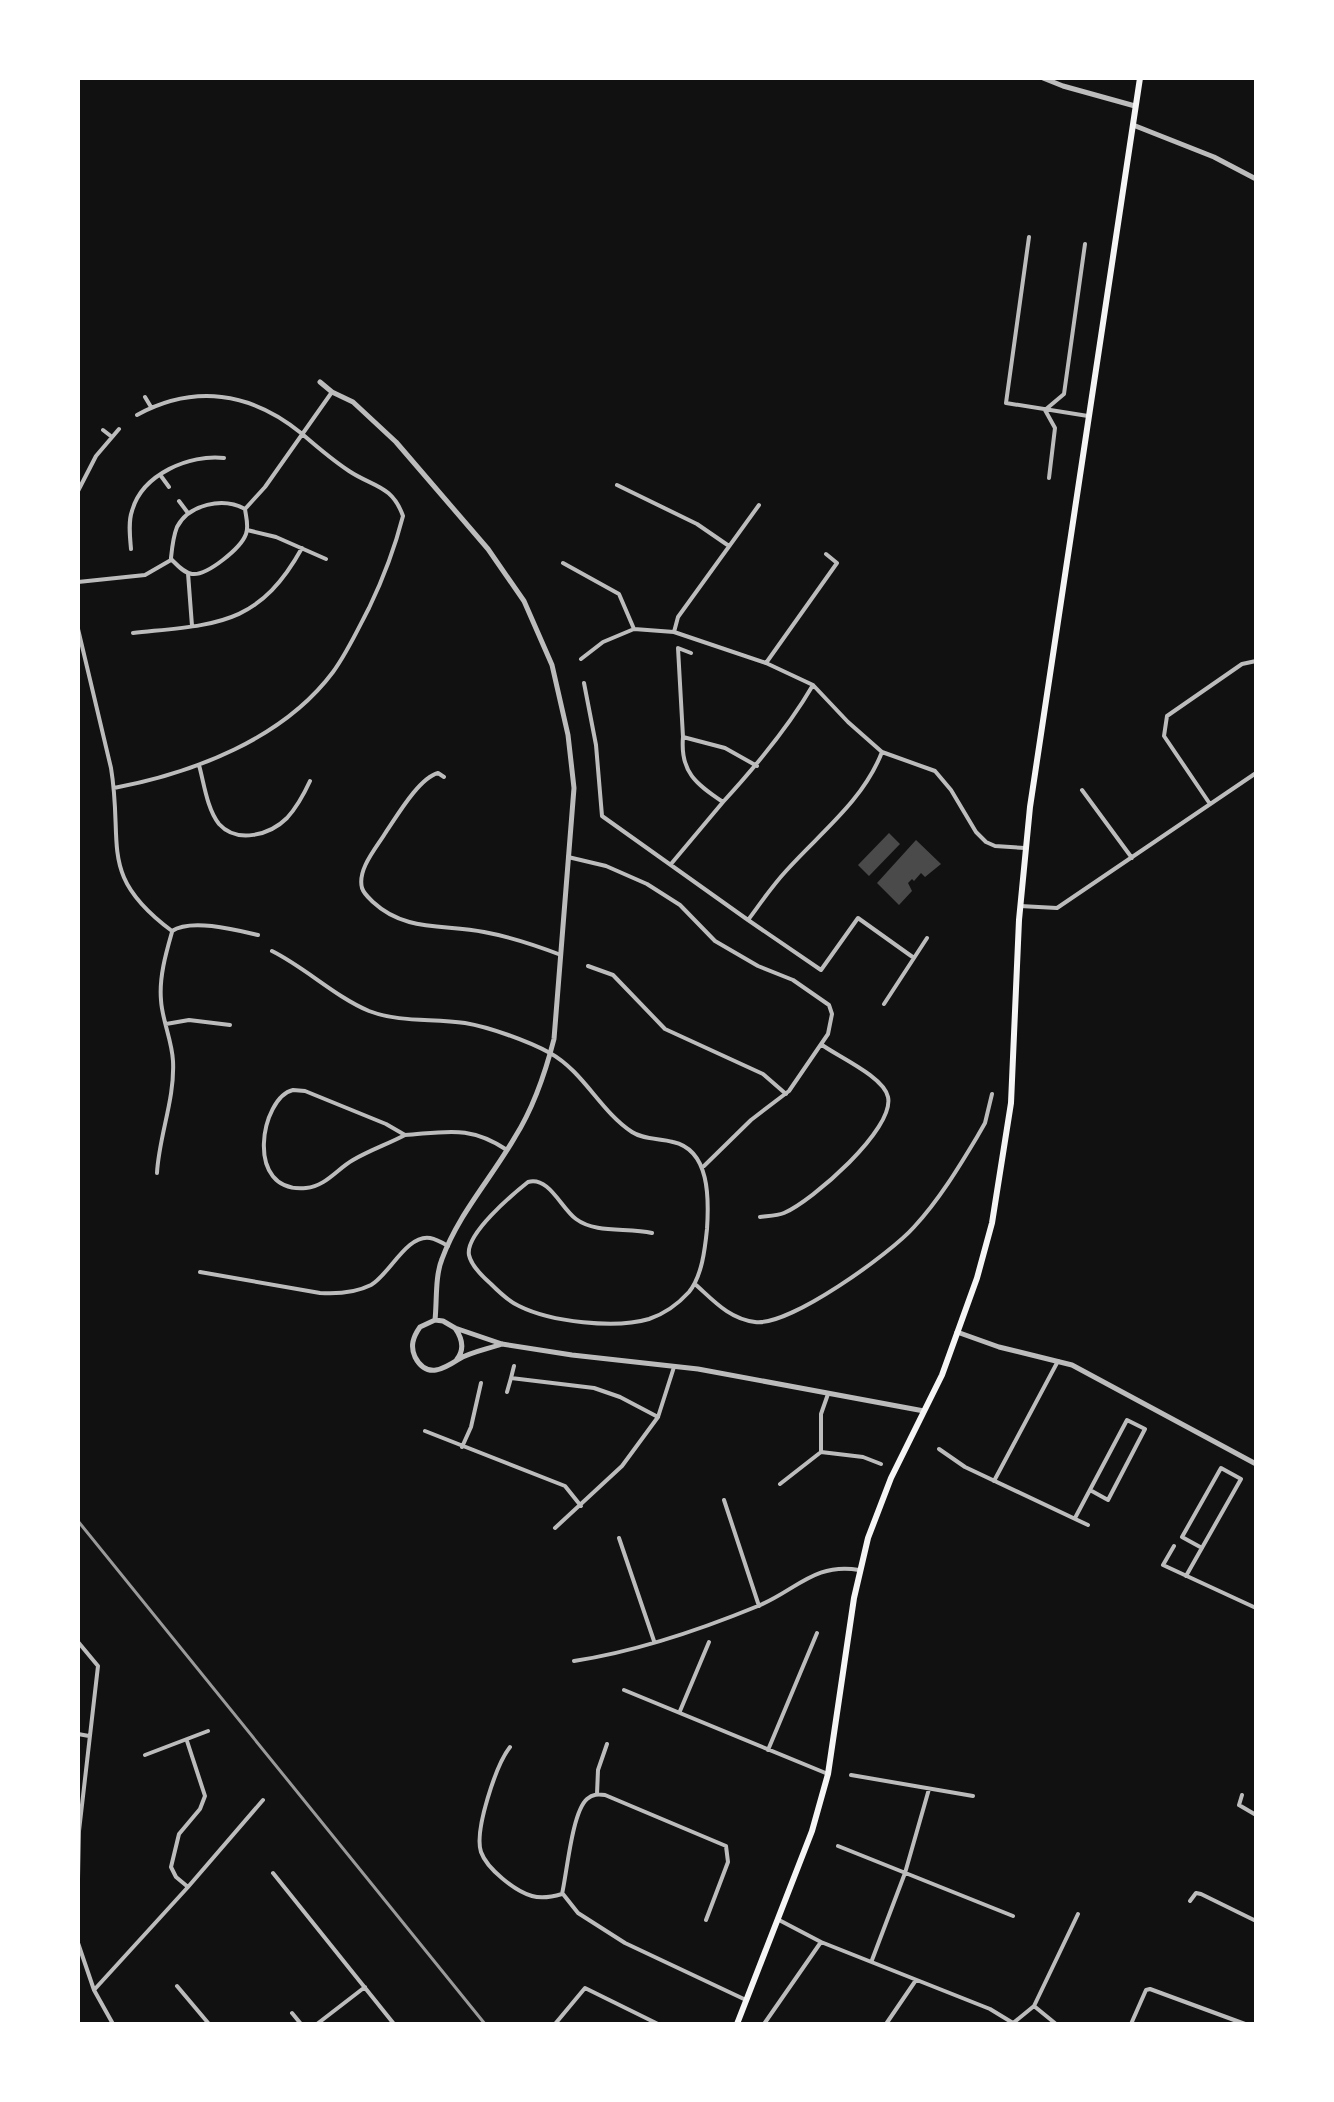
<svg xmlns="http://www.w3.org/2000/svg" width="1334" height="2102" font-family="'Fira Sans Condensed',sans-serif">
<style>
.building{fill:#4a4a4a}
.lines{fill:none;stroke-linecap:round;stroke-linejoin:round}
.minor{stroke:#bcbcbc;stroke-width:4}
.tertiary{stroke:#bcbcbc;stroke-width:5}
.secondary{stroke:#f5f5f5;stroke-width:6}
.rail{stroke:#9a9a9a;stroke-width:3}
</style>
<rect width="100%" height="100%" fill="#111"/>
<path class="building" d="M 889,833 L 900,844 L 869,876 L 858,865 Z
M 916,840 L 941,864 L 925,877 L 921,873 L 914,881 L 912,879 L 908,883 L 912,891 L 899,905 L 877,883 Z"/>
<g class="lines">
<path class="minor" d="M 1029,237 L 1006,403 L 1088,416
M 145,397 L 151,407
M 103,430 L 112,437
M 161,476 L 169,487
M 1049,478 L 1055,428 L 1045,410 L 1064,394 L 1085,244
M 617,485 L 697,524 L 729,546
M 78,491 L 96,456 L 119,429
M 179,501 L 188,513
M 245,509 L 265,487 L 332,392
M 247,530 L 276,537 L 326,559
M 131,549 C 130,537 128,522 132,511 C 142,474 190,454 224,458
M 171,558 C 172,548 173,537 177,527 C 189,504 223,497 245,509
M 171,559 C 177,565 184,573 192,574 C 207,576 241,548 246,534 C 249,526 246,517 245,509
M 563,563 L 619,594 L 634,629
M 188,573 L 192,626
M 78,582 L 145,575 L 171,560
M 78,629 L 111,768 C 124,846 97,875 172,931
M 674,632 L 678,617 L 759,505
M 133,633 C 216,624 258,627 302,548
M 581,659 L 603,642 L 634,629 L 674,632 L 766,663 L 813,685 L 848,722 L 882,752 L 935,771 L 951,790 L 976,832 L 986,842 L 995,846 L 1025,848
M 766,663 L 837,563 L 826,554
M 584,683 L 596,745 L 602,816 L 748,920
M 683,737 L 678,648 L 691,653
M 882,752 C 863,801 820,833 786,871 C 772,886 760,904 748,920 L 821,970 L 858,918 L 914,958 L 884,1004
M 199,765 C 204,783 207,809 219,824 C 237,844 270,835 287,818 C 297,807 304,794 310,781
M 757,766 L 725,748 L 683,737 C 680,772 696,784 723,802 C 757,765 788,728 813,685
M 444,777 L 438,773 C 419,778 397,816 386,832 C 377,847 357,869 362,888 C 364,894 369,898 373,902 C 405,932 444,924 484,932 C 511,937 535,945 561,955
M 114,788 C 193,773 283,739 333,672 C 347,653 358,629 369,608 C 383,579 395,547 403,516 C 392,485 373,487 349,471 C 332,460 316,446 301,433 C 251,392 194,384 137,415
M 1082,790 L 1132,858
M 1210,804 L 1164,736 L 1167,716 L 1242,664 L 1256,661
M 568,857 L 606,866 L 647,884 L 680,905 L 715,941 L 758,966 L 793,980 L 829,1005 L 832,1014 L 828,1034 L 789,1091 L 751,1120 L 704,1166
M 671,864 L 723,802
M 1020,906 L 1057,908 L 1256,773
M 172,931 C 191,918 237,930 258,935
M 272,951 C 306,968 334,996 369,1011 C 401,1023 432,1018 465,1023 C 489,1027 528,1041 550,1053 C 584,1072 600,1111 632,1132 C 644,1140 660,1138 673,1142 C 710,1150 709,1199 707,1229 C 705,1249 702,1276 689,1292 C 679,1303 664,1314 649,1319 C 615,1329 551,1322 519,1306 C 508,1301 499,1292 491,1284 C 483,1277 471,1265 469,1255 C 465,1234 513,1194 528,1182 C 549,1176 561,1208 576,1219 C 596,1234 628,1227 652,1233
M 914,958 L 927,938
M 588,966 L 613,975 L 665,1029 L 763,1074 L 786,1094
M 166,1024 L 189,1020 L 230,1025
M 293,1090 L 305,1091 L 386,1124 L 405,1135 C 388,1144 370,1150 353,1160 C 337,1169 326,1186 306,1188 C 243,1194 261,1097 293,1090 Z
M 405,1135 C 447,1132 470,1125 507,1150
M 157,1173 C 159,1136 175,1099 173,1061 C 172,1040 162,1020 161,1000 C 159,977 166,953 172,932
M 760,1217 C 768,1216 777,1216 784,1213 C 812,1201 895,1129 888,1097 C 884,1077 839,1057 822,1045
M 200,1272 L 320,1293 C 336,1294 355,1293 371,1285 C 389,1275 407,1234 430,1238 C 436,1239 443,1243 448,1246
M 695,1284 C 713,1300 729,1319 755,1322 C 789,1327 891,1253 914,1227 C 939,1200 959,1167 977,1137 L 985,1123 L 992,1094
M 511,1378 L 514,1366
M 507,1392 L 511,1378 L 594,1388 L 620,1397 L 658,1417 L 674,1367
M 828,1394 L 821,1414 L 821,1452 L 863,1457 L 881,1464
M 425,1431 L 565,1486 L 581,1506
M 462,1447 L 471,1427 L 481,1383
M 939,1449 L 965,1467 L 1088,1525
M 994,1481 L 1058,1361
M 780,1484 L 821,1452
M 724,1500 L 759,1606
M 1075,1518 L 1127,1420 L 1145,1429 L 1108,1500 L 1090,1490
M 555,1528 L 622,1466 L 658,1417
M 619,1538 L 654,1641
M 1174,1546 L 1163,1565 L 1256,1608
M 1186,1576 L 1241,1479 L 1221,1468 L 1182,1537 L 1202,1548
M 78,1642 L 98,1666 L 79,1831 L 78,1879
M 574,1661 C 633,1652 702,1629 758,1606 C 795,1591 815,1562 859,1570
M 624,1690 L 828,1774
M 680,1711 L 709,1642
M 78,1734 L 89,1736
M 187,1741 L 205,1796 L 200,1809 L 179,1834 L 171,1867 L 176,1877 L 188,1887
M 510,1747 C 496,1765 474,1831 481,1852 C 487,1869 515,1891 532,1896 C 542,1899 552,1897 562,1894
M 768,1750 L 817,1633
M 145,1755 L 208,1731
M 851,1775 L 973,1796
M 597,1794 L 598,1770 L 607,1744
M 1242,1795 L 1239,1805 L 1256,1815
M 838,1846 L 1013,1916
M 273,1873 L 394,2024
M 562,1894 C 567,1873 572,1812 587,1799 C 593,1794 598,1794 605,1795 L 726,1846 L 728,1862 L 706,1920
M 563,1894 L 578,1913 L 625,1943 L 746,2000
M 1190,1901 L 1196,1893 L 1201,1894 L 1256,1921
M 779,1920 L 821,1942 L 990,2009 L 1013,2023
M 78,1943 L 94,1990 L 113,2024
M 872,1960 L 905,1873 L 929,1789
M 177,1986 L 209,2024
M 94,1990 L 188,1887 L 263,1800
M 1034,2006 L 1056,2024
M 292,2013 L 301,2024
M 317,2024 L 365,1987
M 555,2024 L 585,1988 L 658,2024
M 764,2024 L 821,1942
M 886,2024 L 916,1980
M 1012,2024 L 1034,2006 L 1078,1914
M 1131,2024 L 1146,1990 L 1150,1989 L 1245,2024"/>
<path class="tertiary" d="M 1043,78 L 1063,86 L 1135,106
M 1133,125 L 1214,157 L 1256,179
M 320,382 L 332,392 L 353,402 L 396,442 L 488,549 L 524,601 L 552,665 L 568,735 L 574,788 L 554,1039 C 545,1074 534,1107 515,1137 C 491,1179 459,1213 442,1259 C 435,1276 437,1301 435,1320
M 455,1328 C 462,1338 465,1349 457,1359
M 957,1332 L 999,1347 L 1072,1365 L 1256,1464
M 502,1344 C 488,1349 471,1352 459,1359 C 445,1368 427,1380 415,1357 C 410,1346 413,1337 420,1327 L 435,1320 L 443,1321 L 455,1328 L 502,1344 L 572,1355 L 698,1369 L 924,1411"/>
<path class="secondary" d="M 737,2024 L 812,1831 L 828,1774 L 854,1598 L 868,1538 L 891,1478 L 942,1375 L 977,1278 L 992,1223 L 1011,1103 L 1019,920 L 1030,807 L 1140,78"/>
<path class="rail" d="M 78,1521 L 485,2024"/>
</g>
<rect width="1334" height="2102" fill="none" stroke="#ffffff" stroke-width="160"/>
</svg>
